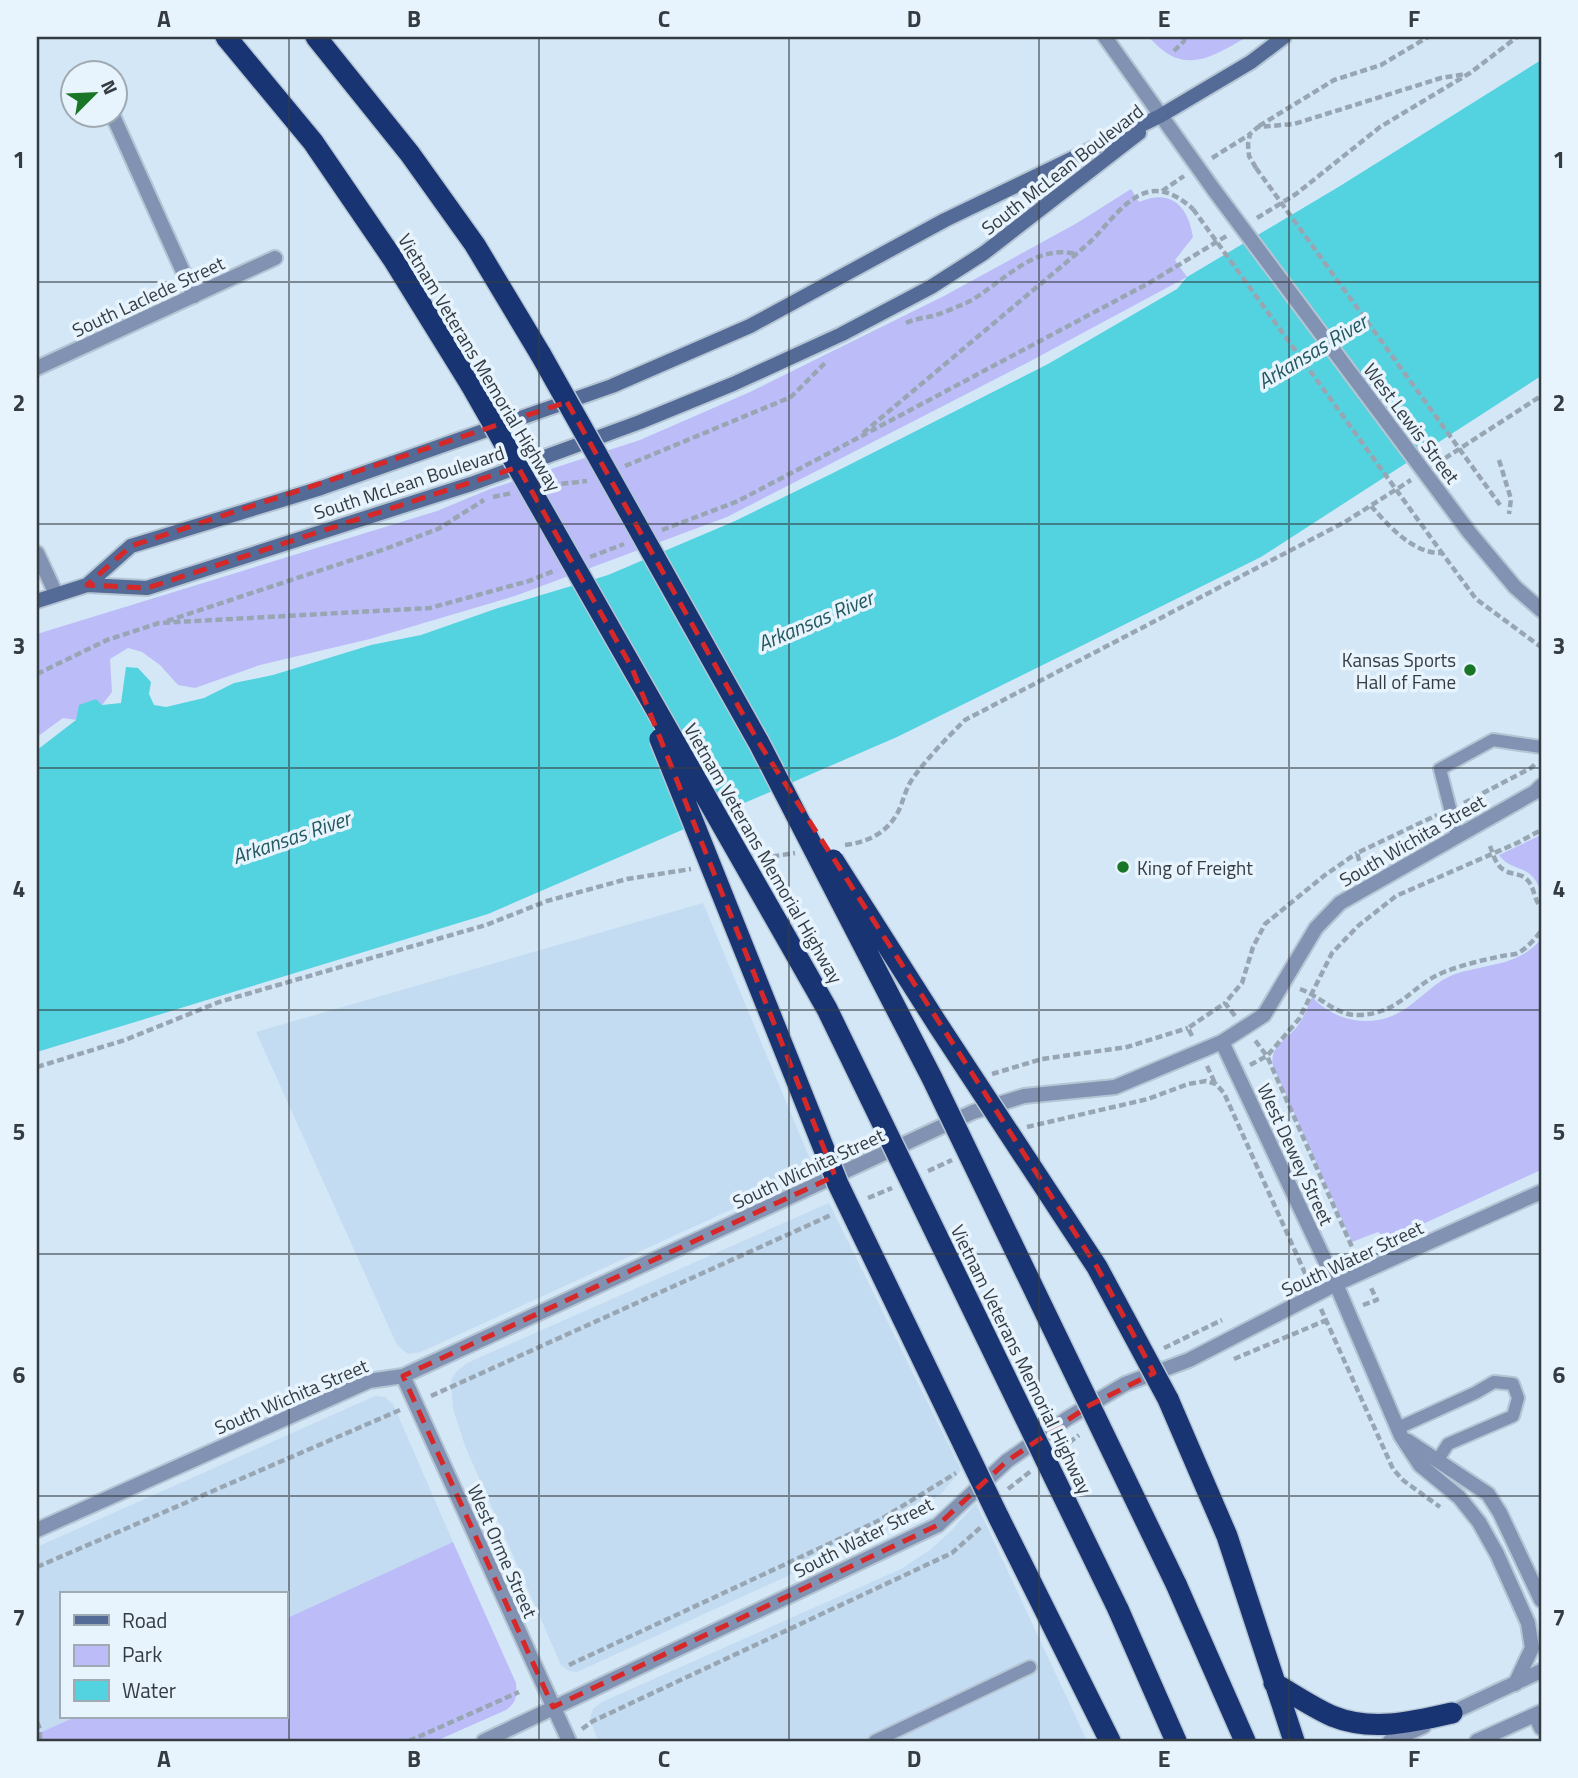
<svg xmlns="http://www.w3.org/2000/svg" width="1578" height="1778" font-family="'Titillium Web',sans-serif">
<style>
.built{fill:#c3dcf1}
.green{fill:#bcbdf8}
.water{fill:#53d3df}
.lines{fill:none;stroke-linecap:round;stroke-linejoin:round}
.service-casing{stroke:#b4c5d3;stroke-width:16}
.minor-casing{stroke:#b4c5d3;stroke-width:18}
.tertiary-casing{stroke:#b4c5d3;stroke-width:18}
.secondary-casing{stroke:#b4c5d3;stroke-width:18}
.motorway-casing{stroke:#b4c5d3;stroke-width:24}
.path{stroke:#98a6b3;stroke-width:4.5;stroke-dasharray:7 3.5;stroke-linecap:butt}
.service{stroke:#8292b2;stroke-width:12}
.minor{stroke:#8292b2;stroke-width:14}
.tertiary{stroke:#8292b2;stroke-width:14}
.secondary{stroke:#546a97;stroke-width:14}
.motorway{stroke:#193472;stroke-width:21}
.tertiary-bridge-casing{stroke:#b4c5d3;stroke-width:18;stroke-linecap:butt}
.motorway-bridge-casing{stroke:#b4c5d3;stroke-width:24;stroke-linecap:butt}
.path-bridge{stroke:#98a6b3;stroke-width:4.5;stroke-dasharray:7 3.5;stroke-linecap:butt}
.tertiary-bridge{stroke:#8292b2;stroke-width:14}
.motorway-bridge{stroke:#193472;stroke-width:21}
.marked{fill:none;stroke:#d62828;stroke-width:5;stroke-dasharray:14 9;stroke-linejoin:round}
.grid{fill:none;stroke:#343c42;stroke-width:2;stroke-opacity:0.55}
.poi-dot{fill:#197626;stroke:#e7f3fd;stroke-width:2.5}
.labels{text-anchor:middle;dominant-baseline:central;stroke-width:7;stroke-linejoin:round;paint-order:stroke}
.street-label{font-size:19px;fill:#343c42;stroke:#e7f3fd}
.poi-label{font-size:19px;fill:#343c42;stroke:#e7f3fd;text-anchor:end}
.water-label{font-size:21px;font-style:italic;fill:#24595f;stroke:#e7f3fd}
.neatline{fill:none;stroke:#343c42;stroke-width:2.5}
.grid-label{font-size:23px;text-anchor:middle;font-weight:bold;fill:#343c42}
</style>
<rect width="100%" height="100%" fill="#d4e7f7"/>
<path class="built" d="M 703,903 L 815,1171 L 421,1352 L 408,1354 L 397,1345 L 256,1032 Z
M 829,1203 L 961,1470 L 941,1494 L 884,1532 L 577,1672 L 569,1671 L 561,1665 L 465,1446 L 453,1409 L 451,1380 L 456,1372 L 467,1363 Z
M 375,1396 L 385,1397 L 393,1404 L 453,1542 L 285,1619 L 285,1594 L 61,1594 L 61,1717 L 75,1717 L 37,1734 L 37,1547 Z
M 976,1503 L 1087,1741 L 598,1741 L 590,1718 L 593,1709 L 602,1702 L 901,1569 L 930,1550 L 951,1531 Z"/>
<path class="green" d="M 1149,37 L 1247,37 C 1209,59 1182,76 1149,37 Z
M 1131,189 L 1139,202 C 1171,188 1188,206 1193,237 L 1175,260 L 1187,277 L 1025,364 L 727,517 L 515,596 L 370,639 L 260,665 L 195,688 L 178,685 L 160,665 L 142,652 L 128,648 L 110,659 L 112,692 L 102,705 L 76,720 L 63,718 L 37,737 L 37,634 L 437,511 L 490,489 L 640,440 L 750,392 L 944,296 L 1077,223 Z
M 1541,835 L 1541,896 C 1535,862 1512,874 1499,855 Z
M 1541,939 L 1541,1170 L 1388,1240 L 1378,1232 L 1352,1242 L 1273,1066 C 1269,1045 1289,1039 1299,1024 C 1305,1015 1308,1006 1312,997 C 1334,1021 1371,1029 1400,1012 C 1421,1000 1435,980 1458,973 C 1488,964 1520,965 1541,939 Z
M 453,1542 L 516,1683 C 517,1696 517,1702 506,1710 L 436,1741 L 37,1741 L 37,1734 L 75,1717 L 285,1717 L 285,1619 Z"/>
<path class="water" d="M 1541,60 L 1541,376 L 1261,557 L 897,737 L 488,914 L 37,1052 L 37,750 L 76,720 L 79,705 L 96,699 L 102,705 L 121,703 L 126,667 L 138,668 L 151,682 L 149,694 L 154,705 L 166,707 L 204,698 L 234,683 L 273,675 L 371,645 L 421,635 L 498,608 L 608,575 L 735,521 L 833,473 L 1048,364 L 1177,289 L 1187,277 L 1340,186 Z"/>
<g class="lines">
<g class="service-casing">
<path id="service" d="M 1457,836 L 1440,769 L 1493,740 L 1541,747
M 1398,1428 L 1475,1393 L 1494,1382 L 1513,1384 L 1518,1398 L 1513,1416 L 1448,1444 L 1437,1461
M 875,1741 L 1030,1667"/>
</g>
<g class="minor-casing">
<path id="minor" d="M 92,69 L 94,74
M 113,116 L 194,296
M 37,368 L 275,258
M 1222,1042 L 1336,1284 L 1401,1436 L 1420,1465 L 1459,1497 L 1479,1522 L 1497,1554 L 1528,1623 L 1532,1648 L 1515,1684
M 403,1376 L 569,1741
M 1408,1441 L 1488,1494 L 1500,1513 L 1541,1600
M 37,1530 L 369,1381 L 403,1376 L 973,1112 L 1024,1096 L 1115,1087 L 1222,1042 L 1264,1015 L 1316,928 L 1340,903 L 1535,792 L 1541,786
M 1535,1715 L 1541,1728
M 484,1741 L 938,1525 L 1007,1461 L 1068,1418 L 1125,1384 L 1189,1360 L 1336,1284 L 1541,1192"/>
</g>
<g class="tertiary-casing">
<path id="tertiary" d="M 1105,37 L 1214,190
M 1469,532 L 1515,587 L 1541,610
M 37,553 L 56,594
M 1445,1716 L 1541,1671
M 1390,1741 L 1424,1726
M 1477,1741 L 1541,1712"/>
</g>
<g class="secondary-casing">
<path id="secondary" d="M 87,585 L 131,546 L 321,488 L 612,386 L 750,326 L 945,220 L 1160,116 L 1251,62 L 1284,37
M 37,601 L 87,585 L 147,588 L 471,484 L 640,422 L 733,384 L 842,334 L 931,287 L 984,253 L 1139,133"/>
</g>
<g class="motorway-casing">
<path id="motorway" d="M 226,37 L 313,142 L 393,259 L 471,385
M 316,37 L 410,154 L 475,245 L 541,355
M 1168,1399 L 1227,1536 L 1294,1741
M 998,1516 L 1110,1741
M 1176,1584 L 1245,1741
M 1118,1609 L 1176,1741
M 1274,1683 C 1293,1694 1312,1707 1332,1716 C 1371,1732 1413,1722 1452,1713"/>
</g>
<path class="path" d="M 1174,51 L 1184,41 L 1184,37
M 1259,126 L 1334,80 L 1381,65 L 1428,37
M 1212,158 L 1249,135
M 1256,168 L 1249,156 L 1248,144 L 1250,134 L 1258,127 L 1294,124 L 1441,78 L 1466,74
M 1162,191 L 1184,176
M 1257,218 L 1296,194 L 1380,127 L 1470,73 L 1517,37
M 906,323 C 914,319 924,318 933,316 C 943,313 954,308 964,304 C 1000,287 1031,243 1076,254
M 863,433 L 1088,244 C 1121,212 1144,165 1193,209
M 1499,460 L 1511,499 L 1509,514
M 1436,464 L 1541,396
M 625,466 L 791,397 L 826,362
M 551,485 L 587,481
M 493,497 L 512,493
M 1371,506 C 1389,526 1413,554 1442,553 L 1476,599 L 1541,647
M 662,530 L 738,501 L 854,440 L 1149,283 L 1228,235
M 590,557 L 624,544
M 167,621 L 385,549 L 438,529 L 484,500
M 37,674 L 107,640 L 159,623 L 430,608 L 529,581 L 556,570
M 1464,803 L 1531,768 L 1536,763
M 845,845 C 868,842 887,833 898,812 C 903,802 905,791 911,781 C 926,759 946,739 965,720 L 1345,522 L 1411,480
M 1490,846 C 1493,854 1496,866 1504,870 C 1513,876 1522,872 1529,882 C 1535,890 1534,900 1541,907
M 762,858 L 795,853
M 1362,871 L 1357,853 L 1437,815
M 1300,989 C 1320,996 1337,1016 1358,1015 C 1401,1014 1411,985 1444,972 C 1462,965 1483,960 1502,956 C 1507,955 1513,955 1518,953 C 1527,948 1535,939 1541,931
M 1235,1016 L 1225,1003 L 1242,983 L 1253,947 L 1265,924 L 1325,875 L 1357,853
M 1192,1036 L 1188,1028 L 1225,1003
M 1250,1065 L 1267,1056 L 1254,1039
M 1207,1066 L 1215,1083
M 37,1067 L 125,1040 L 219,1002 L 486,925 L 547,901 L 627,879 L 691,869
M 992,1074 L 1042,1059 L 1127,1047 L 1188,1028
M 1027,1127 L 1148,1099 L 1188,1084 L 1206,1081 L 1216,1084 L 1224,1093 L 1309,1282
M 928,1171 L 952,1160
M 868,1198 L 892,1188
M 1356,1256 L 1267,1056 L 1299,1019 L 1332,953 L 1358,926 L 1396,896 L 1517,843 L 1541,830
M 1363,1305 L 1377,1300 L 1370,1286
M 1321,1309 L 1393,1469 L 1404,1481 L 1440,1507
M 1164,1348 L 1222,1320
M 1234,1359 L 1329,1319
M 431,1396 L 831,1215
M 1061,1449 L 1079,1435
M 1008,1489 L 1031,1471
M 37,1567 L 400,1410
M 569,1665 L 878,1521 L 956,1473
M 37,1722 L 40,1729 L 40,1741
M 582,1729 L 593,1721 L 952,1553 L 981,1527
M 409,1741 L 519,1692"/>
<use href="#service" class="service"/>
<use href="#minor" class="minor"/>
<use href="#tertiary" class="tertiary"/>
<use href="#secondary" class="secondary"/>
<use href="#motorway" class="motorway"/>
<g class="tertiary-bridge-casing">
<path id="tertiary-bridge" d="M 1214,190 L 1469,532"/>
</g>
<g class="motorway-bridge-casing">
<path id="motorway-bridge" d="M 541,355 L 759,743 L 932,1078 L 1176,1584
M 471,385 L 827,1009 L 1118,1609
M 660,739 L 838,1184 L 998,1516
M 833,860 L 938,1025 L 1097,1267 L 1168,1399"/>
</g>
<path class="path-bridge" d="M 1256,168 L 1500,505
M 1193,209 L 1442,553"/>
<use href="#tertiary-bridge" class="tertiary-bridge"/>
<use href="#motorway-bridge" class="motorway-bridge"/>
</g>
<path class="marked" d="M 567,402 L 759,743 L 1097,1267 L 1154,1373 L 1090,1405 L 1007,1461 L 938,1525 L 553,1707 L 403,1376 L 835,1176 L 632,668 L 518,467 L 147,588 L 87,585 L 131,546 Z"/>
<path class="grid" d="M 289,37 L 289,1741M 539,37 L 539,1741M 789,37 L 789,1741M 1039,37 L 1039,1741M 1289,37 L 1289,1741M 37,282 L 1541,282M 37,524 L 1541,524M 37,768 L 1541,768M 37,1010 L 1541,1010M 37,1254 L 1541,1254M 37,1496 L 1541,1496"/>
<g class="poi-dot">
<circle cx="1470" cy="670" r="7"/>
<circle cx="1123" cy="867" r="7"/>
</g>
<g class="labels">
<g class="street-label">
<text transform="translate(1062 169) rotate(-38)">South McLean Boulevard</text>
<text transform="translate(148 296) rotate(-25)">South Laclede Street</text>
<text transform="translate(480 362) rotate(59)">Vietnam Veterans Memorial Highway</text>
<text transform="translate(1412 423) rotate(53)">West Lewis Street</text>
<text transform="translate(409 482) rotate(-18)">South McLean Boulevard</text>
<text transform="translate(1412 840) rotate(-30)">South Wichita Street</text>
<text transform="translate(764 853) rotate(60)">Vietnam Veterans Memorial Highway</text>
<text transform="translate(1296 1154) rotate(65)">West Dewey Street</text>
<text transform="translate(808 1168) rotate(-25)">South Wichita Street</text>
<text transform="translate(1352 1258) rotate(-25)">South Water Street</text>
<text transform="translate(1022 1359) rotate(64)">Vietnam Veterans Memorial Highway</text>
<text transform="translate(291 1396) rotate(-23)">South Wichita Street</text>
<text transform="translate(863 1537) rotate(-27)">South Water Street</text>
<text transform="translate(503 1551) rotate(66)">West Orme Street</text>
</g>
<g class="poi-label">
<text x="1456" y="659">Kansas Sports<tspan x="1456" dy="22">Hall of Fame</tspan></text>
<text x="1137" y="867" text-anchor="start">King of Freight</text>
</g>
<g class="water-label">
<text transform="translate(1312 351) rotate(-31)">Arkansas River</text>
<text transform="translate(815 620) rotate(-23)">Arkansas River</text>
<text transform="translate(291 837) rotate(-19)">Arkansas River</text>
</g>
</g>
<rect width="1578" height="1778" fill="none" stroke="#e7f3fd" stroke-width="77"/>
<rect x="60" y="1592" width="228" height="126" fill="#e7f3fd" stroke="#9faab2" stroke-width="2"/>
<rect x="74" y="1615" width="35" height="10" fill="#546a97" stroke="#9faab2" stroke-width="2"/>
<text x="122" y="1628" font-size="21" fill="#343c42">Road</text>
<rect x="74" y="1645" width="35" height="21" fill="#bcbdf8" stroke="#9faab2" stroke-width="2"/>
<text x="122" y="1662" font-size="21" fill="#343c42">Park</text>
<rect x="74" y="1680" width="35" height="21" fill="#53d3df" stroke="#9faab2" stroke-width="2"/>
<text x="122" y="1698" font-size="21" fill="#343c42">Water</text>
<g transform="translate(94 94) rotate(66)"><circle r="33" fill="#e7f3fd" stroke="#9faab2" stroke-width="2"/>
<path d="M0-5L12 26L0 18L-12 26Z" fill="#197626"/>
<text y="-10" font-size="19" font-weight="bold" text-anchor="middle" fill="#343c42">N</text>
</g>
<rect x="38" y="38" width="1502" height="1702" class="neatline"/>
<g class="grid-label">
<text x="164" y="27">A</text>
<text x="414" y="27">B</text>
<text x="664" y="27">C</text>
<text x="914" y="27">D</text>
<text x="1164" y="27">E</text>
<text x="1414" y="27">F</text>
<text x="19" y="168">1</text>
<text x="1559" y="168">1</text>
<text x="19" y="411">2</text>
<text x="1559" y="411">2</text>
<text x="19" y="654">3</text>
<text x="1559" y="654">3</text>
<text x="19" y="897">4</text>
<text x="1559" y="897">4</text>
<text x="19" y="1140">5</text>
<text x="1559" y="1140">5</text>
<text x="19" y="1383">6</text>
<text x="1559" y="1383">6</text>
<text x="19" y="1626">7</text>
<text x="1559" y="1626">7</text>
<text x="164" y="1767">A</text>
<text x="414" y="1767">B</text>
<text x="664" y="1767">C</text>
<text x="914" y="1767">D</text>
<text x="1164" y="1767">E</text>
<text x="1414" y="1767">F</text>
</g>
</svg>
